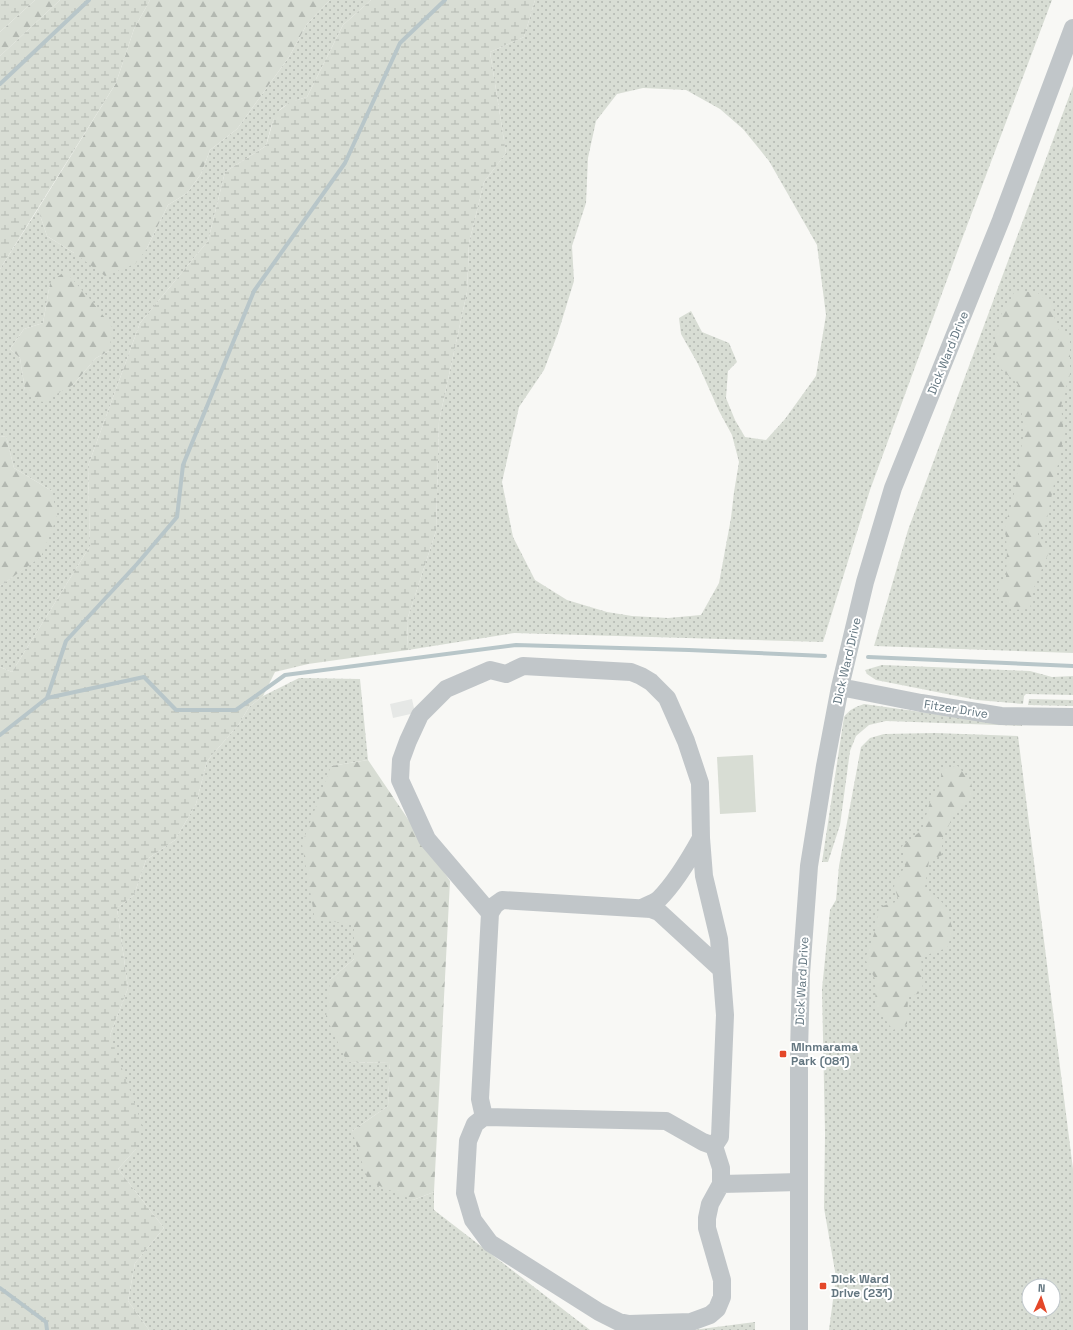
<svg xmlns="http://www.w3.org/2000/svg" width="1073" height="1330" font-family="'Space Grotesk',sans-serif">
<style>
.built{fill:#e6e8e6}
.grass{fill:url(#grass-dots);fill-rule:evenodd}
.forest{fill:url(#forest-firs)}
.wetland{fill:url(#wetland-marsh)}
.garden{fill:#d8ddd4}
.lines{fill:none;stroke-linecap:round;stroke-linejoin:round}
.stream{stroke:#b8c6c9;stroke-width:4}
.minor{stroke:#c1c6c9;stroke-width:18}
.poi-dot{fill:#e44729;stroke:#fff;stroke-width:1.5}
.labels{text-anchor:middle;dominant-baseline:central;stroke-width:4;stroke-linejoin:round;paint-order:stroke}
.street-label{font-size:12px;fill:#637680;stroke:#fff}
.poi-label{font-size:12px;font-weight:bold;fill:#637680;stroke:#fff;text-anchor:start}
</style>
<defs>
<pattern id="grass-dots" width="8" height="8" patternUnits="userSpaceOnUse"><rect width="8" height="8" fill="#d8ddd4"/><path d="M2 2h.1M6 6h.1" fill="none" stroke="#b3b8b1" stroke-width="1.8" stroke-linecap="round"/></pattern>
<pattern id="forest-firs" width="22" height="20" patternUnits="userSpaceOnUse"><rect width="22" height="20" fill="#d8ddd4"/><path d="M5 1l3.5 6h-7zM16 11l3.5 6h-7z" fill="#b3b8b1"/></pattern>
<pattern id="wetland-marsh" width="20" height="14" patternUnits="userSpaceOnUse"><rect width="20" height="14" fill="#d8ddd4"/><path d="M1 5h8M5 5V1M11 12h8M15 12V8" fill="none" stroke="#b3b8b1"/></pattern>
</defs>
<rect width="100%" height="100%" fill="#f8f8f5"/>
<path class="built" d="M 412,699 L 415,713 L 393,718 L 390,704 Z"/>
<path class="grass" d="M 330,0 L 371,0 L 343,25 L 307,97 C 273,107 275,114 266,146 L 225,172 L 208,241 L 140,323 L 88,466 L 90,546 L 12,672 L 0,667 L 0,586 L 40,557 L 52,491 L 14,468 L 6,436 L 0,437 L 0,269 L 38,209 L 47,236 L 74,253 L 146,250 L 168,205 L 187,193 L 201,174 L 210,150 L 237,129 L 289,57 L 307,24 ZM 50,283 L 109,351 L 96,358 L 73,385 L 25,390 L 20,358 L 10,349 L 24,329 L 43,323 Z
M 535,0 L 1052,0 L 959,247 L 870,490 L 823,642 L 514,633 L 408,650 L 407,620 L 436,531 L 439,421 L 467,292 L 469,243 L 484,182 L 506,153 L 490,52 L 524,37 ZM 643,88 L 686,90 L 720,109 L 743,129 L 769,161 L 817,245 L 826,315 L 816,376 L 785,419 L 766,440 L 745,437 L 735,420 L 726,398 L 728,371 L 737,362 L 729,343 L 702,332 L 691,311 L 679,318 L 681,334 L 698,364 L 719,411 L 732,435 L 739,462 L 734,492 L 731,518 L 719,583 L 701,615 L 668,618 L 632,616 L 607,612 L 567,600 L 535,580 L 513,537 L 502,482 L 519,407 L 544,370 L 558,333 L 574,281 L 572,246 L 586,203 L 588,158 L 596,121 L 617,94 Z
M 1073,86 L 1073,653 L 874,646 L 908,530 Z
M 882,665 L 1030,671 L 1052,677 L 1073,676 L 1073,695 L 1026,694 L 1024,696 L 1023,704 L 977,700 L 876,680 L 867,674 L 865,670 Z
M 299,678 L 360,679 L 368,760 L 331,766 L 354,924 L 354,959 L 330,980 L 347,1062 L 390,1063 L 388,1106 L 352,1131 L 413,1200 L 434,1192 L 434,1210 L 590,1330 L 149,1330 L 128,1301 L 135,1263 L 164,1228 L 118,1169 L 136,1149 L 110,1035 L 128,988 L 117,908 L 134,895 L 146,860 L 175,840 L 196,804 L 207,761 L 239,724 L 249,707 L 263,696 Z
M 1029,699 L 1073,700 L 1073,706 L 1028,705 Z
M 864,704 L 1000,723 L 1022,724 L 1022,726 L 886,721 L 869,725 L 856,736 L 850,751 L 840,825 L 829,859 L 828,862 L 822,862 L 844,717 C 849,710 855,707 864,704 Z
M 935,733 L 1018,736 L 1073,1169 L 1073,1330 L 829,1330 L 836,1277 L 824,1208 L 825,1133 L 822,989 L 830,910 L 836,900 L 839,866 L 861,747 L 870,738 L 884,734 ZM 1029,1286 L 1053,1286 L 1053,1310 L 1029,1310 Z
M 755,1322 L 755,1330 L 693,1330 Z"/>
<path class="forest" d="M 35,0 L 60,0 L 0,56 L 0,32 Z
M 150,0 L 330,0 L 307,24 L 289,57 L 237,129 L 210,150 L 201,174 L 187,193 L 168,205 L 146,250 L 135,264 L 105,276 L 74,253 L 47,236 L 38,209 L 116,83 L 134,29 Z
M 65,271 L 90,299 L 113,328 L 109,351 L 96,358 L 73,385 L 42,402 L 25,390 L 20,358 L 10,349 L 24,329 L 43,323 L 50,283 Z
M 1015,290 L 1038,293 L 1053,306 L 1056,327 L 1070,339 L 1070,374 L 1061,406 L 1064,435 L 1046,523 L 1038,534 L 1049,552 L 1033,590 L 1030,609 L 1012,610 L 996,593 L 1006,577 L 1007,552 L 1005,525 L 1013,500 L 1024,431 L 1018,384 L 1001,369 L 993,348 C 998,334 999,321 1003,308 L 1008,306 Z
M 6,436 L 14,468 L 52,491 L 57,517 L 41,557 L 0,586 L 0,437 Z
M 368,760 L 450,881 L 434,1192 L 413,1200 L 368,1181 L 352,1131 L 388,1106 L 390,1063 L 347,1062 L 326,1017 L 330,980 L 354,959 L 354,924 L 315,920 L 302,844 L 331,766 Z
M 958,766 L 971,783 L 974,796 L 954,815 L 942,839 L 942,855 L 929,861 L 925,887 L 945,905 L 953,930 L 947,948 L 921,957 L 923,992 L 908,997 L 907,1024 L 893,1030 L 875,1006 L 876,981 L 865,959 L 875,931 L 879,907 L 899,901 L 894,886 L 905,866 L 902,846 L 922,830 L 932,795 L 940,785 L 942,769 Z"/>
<path class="wetland" d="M 0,0 L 35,0 L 0,32 Z
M 60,0 L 150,0 L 134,29 L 116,83 L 0,269 L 0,56 Z
M 371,0 L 535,0 L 524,37 L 490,52 L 506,153 L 484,182 L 469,243 L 467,292 L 439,421 L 436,531 L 407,620 L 408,650 L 308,664 L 275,672 L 263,696 L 249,707 L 239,724 L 207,761 L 196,804 L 175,840 L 146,860 L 134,895 L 117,908 L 128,988 L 110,1035 L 143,1127 L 136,1149 L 118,1169 L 164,1228 L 135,1263 L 128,1301 L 149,1330 L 0,1330 L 0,667 L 12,672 L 90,546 L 88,466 L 140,323 L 208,241 L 225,172 L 266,146 L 275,114 L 290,102 L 307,97 L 343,25 Z"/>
<path class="garden" d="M 753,755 L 756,812 L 720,814 L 717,757 Z"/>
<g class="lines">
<path class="stream" d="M 0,84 L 89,0
M 868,657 L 1073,666
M 47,698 L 144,677 L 176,710 L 236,710 L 285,675 L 516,645 L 689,650 L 825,656
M 0,735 L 47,698 L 66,641 L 137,564 L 177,517 L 183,465 L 254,291 L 345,163 L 400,43 L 445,0
M 0,1288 L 46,1322 L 47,1330"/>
<path class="minor" d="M 840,687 L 921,703 L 1001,716 L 1073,717
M 642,908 C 648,905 654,903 659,899 C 675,883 690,858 701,838
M 490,913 L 427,839 L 400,780 L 401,760 L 408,741 L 420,715 L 446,689 L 490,670 L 506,674 L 523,666 L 631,672 L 641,676 L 651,682 L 667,698 L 686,741 L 700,783 L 701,838 L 704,876 L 719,939 L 725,1015 L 720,1137 L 714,1146 L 703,1142 L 666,1121 L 484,1117 L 475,1124 L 468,1141 L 465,1193 L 473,1220 L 490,1243 L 599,1312 L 619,1322 L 629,1324 L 691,1322 L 710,1315 L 717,1309 L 722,1297 L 722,1280 L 707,1228 L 707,1218 L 710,1204 L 721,1184 L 721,1168 L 714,1146
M 484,1117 L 480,1099 L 490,913 L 495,905 L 502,900 L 651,909 L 659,912 L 721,969
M 721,1184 L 799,1182
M 799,1330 L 799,1052 L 801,974 L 809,866 L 825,766 L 840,687 L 865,582 L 893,488 L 1001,220 L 1073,28"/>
</g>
<g class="poi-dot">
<rect x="779" y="1050" width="8" height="8" rx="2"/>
<rect x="819" y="1282" width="8" height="8" rx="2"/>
</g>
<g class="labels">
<g class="street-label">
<text transform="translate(948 353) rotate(-68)">Dick Ward Drive</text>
<text transform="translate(847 661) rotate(-77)">Dick Ward Drive</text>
<text transform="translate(956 709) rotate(9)">Fitzer Drive</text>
<text transform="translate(802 981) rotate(-87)">Dick Ward Drive</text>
</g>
<g class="poi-label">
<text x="791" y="1047">Minmarama<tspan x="791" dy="14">Park (081)</tspan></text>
<text x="831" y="1279">Dick Ward<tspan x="831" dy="14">Drive (231)</tspan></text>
</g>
</g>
<g transform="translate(1041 1298) rotate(3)"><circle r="19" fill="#ffffff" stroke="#c1c8cc"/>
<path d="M0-3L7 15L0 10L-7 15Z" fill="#e44729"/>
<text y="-6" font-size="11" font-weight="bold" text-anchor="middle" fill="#637680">N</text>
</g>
</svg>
